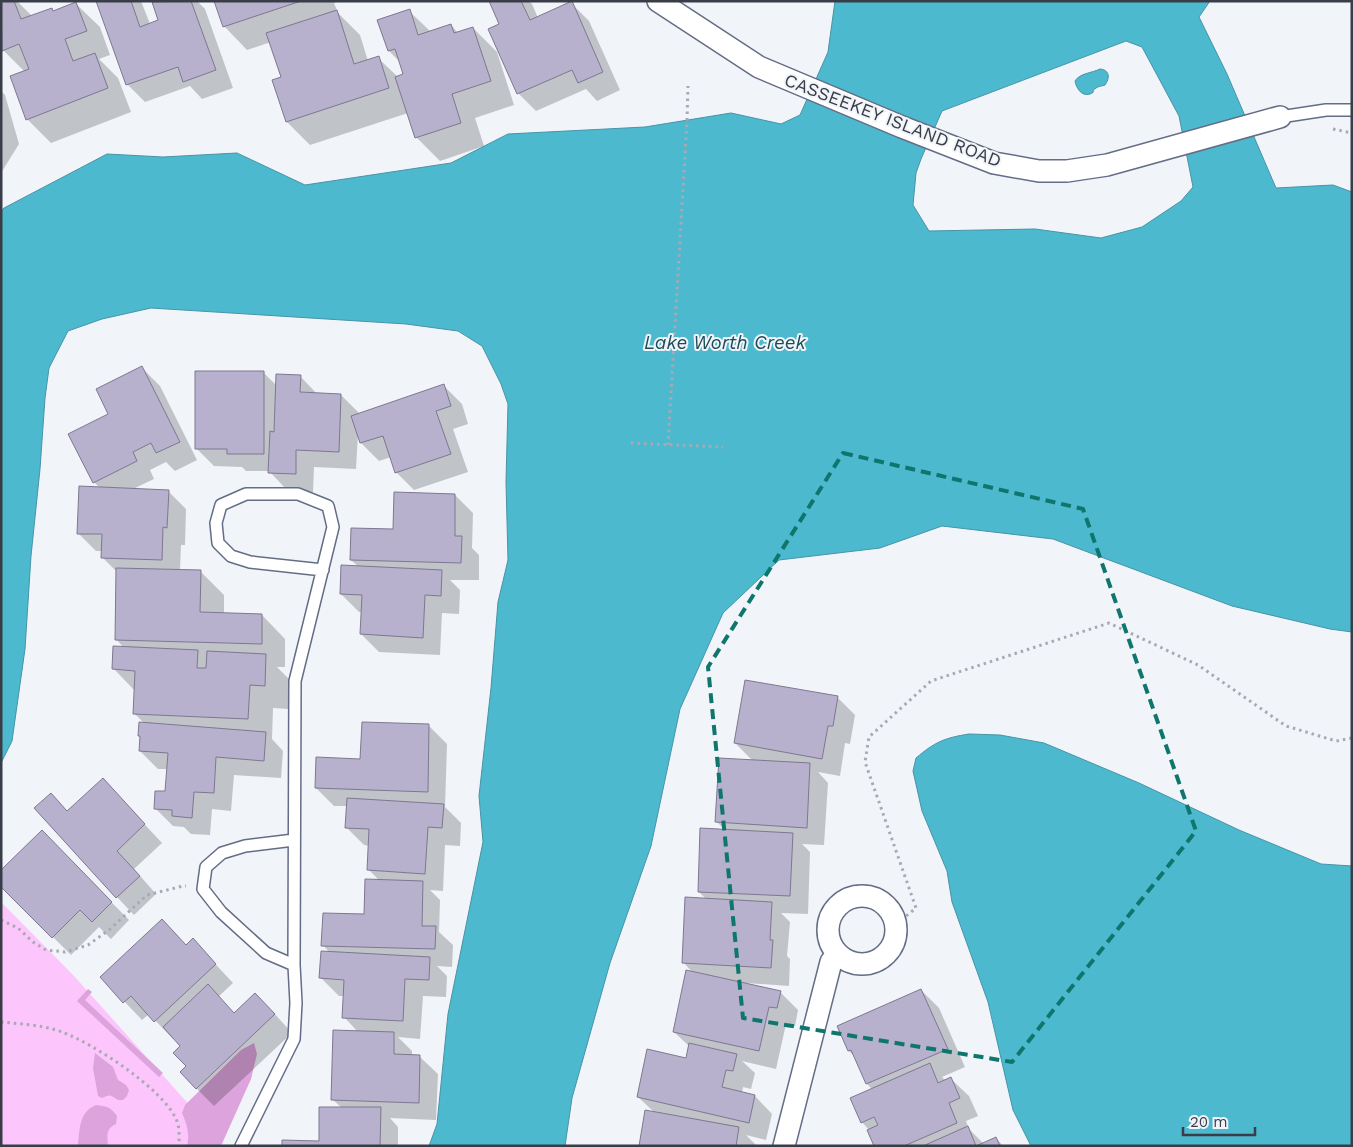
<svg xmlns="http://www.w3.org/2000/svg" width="1353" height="1147" font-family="'Work Sans',sans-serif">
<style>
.green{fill:#fcc5fc}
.forest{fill:#dca3dd}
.water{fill:#4db9cf;stroke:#4794a6;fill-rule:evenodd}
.shadow{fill:#0003}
.building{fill:#b8b1cd;stroke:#7e7791}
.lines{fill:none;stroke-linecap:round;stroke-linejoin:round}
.lane-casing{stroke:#646d86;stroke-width:14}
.street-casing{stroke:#646d86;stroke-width:24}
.path{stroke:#a7aab2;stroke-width:3;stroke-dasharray:2.5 4;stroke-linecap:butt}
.lane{stroke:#fff;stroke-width:11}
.street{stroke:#fff;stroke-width:21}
.marked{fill:none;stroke:#0f766e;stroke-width:4;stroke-dasharray:10 6;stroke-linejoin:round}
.labels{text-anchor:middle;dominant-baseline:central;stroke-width:4;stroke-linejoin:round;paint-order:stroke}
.street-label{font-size:18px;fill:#393d48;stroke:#f1f4f9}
.water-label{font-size:19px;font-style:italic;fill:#1d4c56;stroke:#f1f4f9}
</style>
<rect width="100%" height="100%" fill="#f1f4f9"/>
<path class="green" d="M 1,902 L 74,976 L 193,1109 L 209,1146 L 1,1146 Z"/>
<path class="forest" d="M 88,989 L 92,992 L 85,1000 L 163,1073 L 159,1077 L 77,1001 Z
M 254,1043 L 257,1054 L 251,1079 L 221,1146 L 187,1146 C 190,1134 187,1124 182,1113 L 185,1105 L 241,1050 Z
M 95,1053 L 113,1067 L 118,1080 L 126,1085 L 129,1090 L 127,1096 L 123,1100 L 118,1100 C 110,1095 111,1094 102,1098 L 98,1096 L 93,1068 Z
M 96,1105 C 106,1106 111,1107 117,1116 L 116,1124 C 106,1128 107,1136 108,1146 L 79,1146 L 78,1144 C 80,1128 79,1112 96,1105 Z"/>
<path class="water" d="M 835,1 L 1210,1 L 1199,17 L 1227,74 L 1276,188 L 1333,185 L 1352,192 L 1352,632 L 1330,629 L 1232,606 L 1053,539 L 942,526 L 880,548 L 779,560 L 723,613 L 680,709 L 651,846 L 610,963 L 572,1098 L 565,1146 L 429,1146 L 437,1124 L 448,1014 L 483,842 L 479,796 L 491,688 L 498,602 L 508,560 L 506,482 L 508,404 L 501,384 L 482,346 L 458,331 L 406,324 L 151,308 L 102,319 L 68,331 L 49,368 L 45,398 L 40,469 L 31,556 L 25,649 L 12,741 L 1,763 L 1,211 L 4,208 L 107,154 L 163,157 L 237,153 L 305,185 L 451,163 L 508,134 L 645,127 L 731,113 L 781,124 L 800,115 L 828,52 ZM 1126,41 L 1142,47 L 1179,116 L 1193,187 L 1181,201 L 1142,227 L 1101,238 L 1035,229 L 929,231 L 913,205 L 916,173 L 921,159 L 942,111 Z
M 1100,69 C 1110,70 1110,78 1105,85 C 1102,86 1099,86 1096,88 C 1090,92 1097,91 1090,94 C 1081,97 1076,87 1075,81 C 1080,73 1092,73 1100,69 Z
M 969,734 L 1000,735 L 1044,743 L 1139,783 L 1239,830 L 1321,864 L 1352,866 L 1352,1146 L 1031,1146 L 1013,1110 L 988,1002 L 952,902 L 947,871 L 922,811 L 913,771 L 916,758 C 935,742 944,738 969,734 Z"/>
<path class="shadow" d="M 1,1 L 17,1 L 32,16 L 51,9 L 54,12 L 76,4 L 100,27 L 110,55 L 99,59 L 118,78 L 131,112 L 51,143 L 27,119 L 25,72 L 3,50 L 1,46 Z
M 97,1 L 141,1 L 150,24 L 160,21 L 154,2 L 157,1 L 197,1 L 205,9 L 233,88 L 202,99 L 190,86 L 145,102 L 127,84 Z
M 216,1 L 340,1 L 334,3 L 338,13 L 360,35 L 368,61 L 378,58 L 398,77 L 405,75 L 401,63 L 389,51 L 379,21 L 409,11 L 431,32 L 451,25 L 458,33 L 473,28 L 497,52 L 514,105 L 475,118 L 484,146 L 440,161 L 416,137 L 408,113 L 310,145 L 287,122 L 283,78 L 271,42 L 247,50 L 224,26 Z
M 490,1 L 529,1 L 532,4 L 538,18 L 571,3 L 589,21 L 620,90 L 597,101 L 586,89 L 536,111 L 518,93 L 501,25 Z
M 1,91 L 5,95 L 19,144 L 1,173 Z
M 142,368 L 160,386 L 197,460 L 175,471 L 166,462 L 150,470 L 154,479 L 133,489 L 168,491 L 186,509 L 185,545 L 181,545 L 180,571 L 200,571 L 224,595 L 224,614 L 262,615 L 285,639 L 285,667 L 277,667 L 289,679 L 288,709 L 273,708 L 272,739 L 283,751 L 281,778 L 234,775 L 231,811 L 212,809 L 210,835 L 191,834 L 184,827 L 173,826 L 155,808 L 166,793 L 168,769 L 158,769 L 140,751 L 141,738 L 139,735 L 145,724 L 134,713 L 135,691 L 114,669 L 124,648 L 116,639 L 118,573 L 102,557 L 102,551 L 96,551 L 78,533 L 100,488 L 94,482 L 110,415 Z
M 263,372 L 277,386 L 300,376 L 318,395 L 341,395 L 360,414 L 444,386 L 462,404 L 468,424 L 453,429 L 468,472 L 414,490 L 396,472 L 391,457 L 379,461 L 361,443 L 358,433 L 356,469 L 314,467 L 313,492 L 287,490 L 269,471 L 246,471 L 242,467 L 214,466 L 196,448 Z
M 455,495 L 473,513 L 472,548 L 479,555 L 479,580 L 450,580 L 460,590 L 459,614 L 442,613 L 440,655 L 379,652 L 361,634 L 362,612 L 359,612 L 341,594 L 359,567 L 351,560 L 395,530 Z
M 837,697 L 855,715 L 850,744 L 845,743 L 840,776 L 818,772 L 828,783 L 824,845 L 802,844 L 810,852 L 808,914 L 781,913 L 790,922 L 787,956 L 790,959 L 789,986 L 746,983 L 746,984 L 780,992 L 798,1010 L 795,1026 L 786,1024 L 776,1069 L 742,1061 L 755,1073 L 751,1089 L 743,1087 L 742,1093 L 755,1096 L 772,1114 L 766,1140 L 746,1135 L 757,1146 L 640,1146 L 654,1112 L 638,1097 L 687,1060 L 690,1047 L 674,1032 L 693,973 L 683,962 L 707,900 L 699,892 L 726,831 L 716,821 L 753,761 L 735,743 Z
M 429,726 L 447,744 L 445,807 L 461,823 L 460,846 L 445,845 L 443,891 L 430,890 L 440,900 L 439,932 L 453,945 L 452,967 L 437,966 L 447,976 L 446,997 L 423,996 L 420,1039 L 398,1037 L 412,1051 L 412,1056 L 420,1057 L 438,1074 L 436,1120 L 390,1118 L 398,1127 L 398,1146 L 283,1146 L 320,1142 L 342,1108 L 332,1099 L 358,1032 L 344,1017 L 345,996 L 339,996 L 321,978 L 330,953 L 323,945 L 365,915 L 380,881 L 368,869 L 369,846 L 364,845 L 346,827 L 347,806 L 334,806 L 316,788 L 361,760 Z
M 120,798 L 162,843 L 134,869 L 156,894 L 134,915 L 117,897 L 68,812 Z
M 42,832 L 129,920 L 111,939 L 99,927 L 71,955 L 1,885 Z
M 193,940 L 233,983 L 218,997 L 235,1014 L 273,1012 L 292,1033 L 214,1106 L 196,1088 L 187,1066 L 182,1046 L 174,1037 L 173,1039 L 149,1014 L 142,1020 L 101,977 L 186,946 Z
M 921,990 L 939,1008 L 965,1067 L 942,1077 L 946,1081 L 951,1079 L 969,1096 L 978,1116 L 966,1121 L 969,1129 L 984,1144 L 996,1138 L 1003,1146 L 875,1146 L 869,1130 L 862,1122 L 873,1090 L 867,1084 L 856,1058 L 849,1051 Z"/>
<path class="building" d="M 1,1 L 14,1 L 21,19 L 52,8 L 53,11 L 76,2 L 87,31 L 65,39 L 73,61 L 95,53 L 108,88 L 26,120 L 10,76 L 29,69 L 19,44 L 2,51 Z
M 96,1 L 131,1 L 140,27 L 158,20 L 152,2 L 191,1 L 216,70 L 183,82 L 178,67 L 126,85 Z
M 214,1 L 301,1 L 223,27 Z
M 489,1 L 521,1 L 530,20 L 572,1 L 603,72 L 578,83 L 572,70 L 517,94 L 488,29 L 499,24 Z
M 410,9 L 418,35 L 451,24 L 454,33 L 473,27 L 491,81 L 452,94 L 461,123 L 415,138 L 395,77 L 403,74 L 395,49 L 388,51 L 377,20 Z
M 337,10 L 354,64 L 379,56 L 389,88 L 286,122 L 272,80 L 281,77 L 266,33 Z
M 142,366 L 180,442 L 156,453 L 151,443 L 133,452 L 137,461 L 93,483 L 68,434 L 108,414 L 96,389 Z
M 195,371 L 264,371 L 264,454 L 227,454 L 227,449 L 195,449 Z
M 276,374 L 301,375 L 300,392 L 341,394 L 339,452 L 296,450 L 296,474 L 268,473 L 270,431 L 274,432 Z
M 444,384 L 451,406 L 436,411 L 451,454 L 395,473 L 383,436 L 360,443 L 351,416 Z
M 79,486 L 169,490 L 167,528 L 163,527 L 162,560 L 101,558 L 102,534 L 77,534 Z
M 394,492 L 455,494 L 455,536 L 462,536 L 461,563 L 350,560 L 351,528 L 393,529 Z
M 341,565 L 442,570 L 441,596 L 425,595 L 423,638 L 360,634 L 362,595 L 340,594 Z
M 116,568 L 201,570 L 200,612 L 262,614 L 262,644 L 115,640 Z
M 113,646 L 198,650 L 197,668 L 206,668 L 207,651 L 266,654 L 265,686 L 250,685 L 248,719 L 133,714 L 135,671 L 112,669 Z
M 745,680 L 838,696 L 833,726 L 828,726 L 822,759 L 734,743 Z
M 139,722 L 266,732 L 264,761 L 216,757 L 214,793 L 194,792 L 192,818 L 172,816 L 172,810 L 154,809 L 155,791 L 165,791 L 168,753 L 139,751 L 140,736 L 138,736 Z
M 362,722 L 429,724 L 428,792 L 315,788 L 316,757 L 360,759 Z
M 719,758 L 810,763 L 807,828 L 715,822 Z
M 103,778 L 145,824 L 117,851 L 140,876 L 116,898 L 34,808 L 51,793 L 67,811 Z
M 347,798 L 444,804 L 442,828 L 428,827 L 425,874 L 367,870 L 369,829 L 345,828 Z
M 700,828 L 793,833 L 790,896 L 698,892 Z
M 42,830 L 112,902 L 92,922 L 80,910 L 52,938 L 1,887 L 1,870 Z
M 365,879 L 423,881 L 422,926 L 436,926 L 435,949 L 321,946 L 323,913 L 364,914 Z
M 685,897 L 772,902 L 770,940 L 773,940 L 771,968 L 682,963 Z
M 162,919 L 186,945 L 193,938 L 216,964 L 154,1022 L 131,996 L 123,1003 L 100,977 Z
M 321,951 L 430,957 L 429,980 L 405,979 L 403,1021 L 342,1018 L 344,980 L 319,978 Z
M 686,970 L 781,991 L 777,1008 L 769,1007 L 759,1051 L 673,1032 Z
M 208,984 L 234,1013 L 255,993 L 275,1014 L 196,1089 L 180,1072 L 186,1066 L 173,1053 L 180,1046 L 163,1027 Z
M 921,989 L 948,1049 L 866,1084 L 851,1050 L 848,1051 L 837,1026 Z
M 333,1030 L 394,1032 L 394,1054 L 420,1055 L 419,1103 L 331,1100 Z
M 689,1043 L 737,1054 L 733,1071 L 726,1070 L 722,1087 L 755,1095 L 749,1123 L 637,1097 L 647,1049 L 686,1058 Z
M 930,1063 L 938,1083 L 951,1077 L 960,1098 L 949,1103 L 957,1123 L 904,1146 L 874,1146 L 867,1130 L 878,1125 L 874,1117 L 861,1123 L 850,1098 Z
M 319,1107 L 381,1107 L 380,1146 L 282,1146 L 282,1140 L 319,1141 Z
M 645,1110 L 739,1127 L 736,1146 L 639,1146 Z
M 968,1126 L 976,1146 L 923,1146 Z
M 996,1137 L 1000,1146 L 976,1146 Z"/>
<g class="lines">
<g class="lane-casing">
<path id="lane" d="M 1280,117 L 1326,110 L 1352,110
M 294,840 L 245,846 L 222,853 L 206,867 L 203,889 L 221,912 L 266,953 L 294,965
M 241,1146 L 294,1039 L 296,1003 L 294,965 L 295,681 L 333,527 L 328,506 L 298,494 L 246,494 L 221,505 L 216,523 L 218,543 L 231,556 L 250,562 L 323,570"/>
</g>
<g class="street-casing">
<path id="street" d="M 658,1 L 759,67 L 902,127 L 994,163 L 1039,171 L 1067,171 L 1107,165 L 1280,117
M828 930a34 34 0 1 1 68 0a34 34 0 1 1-68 0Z
M 784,1146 L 831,962 L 838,954"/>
</g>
<path class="path" d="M 1333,129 L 1352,133
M 631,443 L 723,447
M 668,445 L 687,120 L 688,86
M 1,920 L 18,928 L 33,942 L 46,950 L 65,952 L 88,945 L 109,930 L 147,895 L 183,886 L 186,886
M 896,924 L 916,908 L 865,762 L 869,737 L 931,681 L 1109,623 L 1198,665 L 1286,726 L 1336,741 L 1352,738
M 1,1022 C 21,1024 43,1025 62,1032 C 94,1044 162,1088 176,1119 C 180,1127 179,1137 179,1146"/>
<use href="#lane" class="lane"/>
<use href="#street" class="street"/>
</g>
<path class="marked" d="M 843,453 L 1083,509 L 1196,831 L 1012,1062 L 743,1018 L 708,667 Z"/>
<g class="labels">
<g class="street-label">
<text transform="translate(893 120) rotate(21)">CASSEEKEY ISLAND ROAD</text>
</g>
<g class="water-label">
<text x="725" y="342">Lake Worth Creek</text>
</g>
</g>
<rect width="1353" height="1147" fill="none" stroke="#393d48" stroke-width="5"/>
<path d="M1183 1127v8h72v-8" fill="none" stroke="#393d48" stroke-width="2.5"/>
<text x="1190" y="1127" font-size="15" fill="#393d48" stroke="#f1f4f9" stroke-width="4" paint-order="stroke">20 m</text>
</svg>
